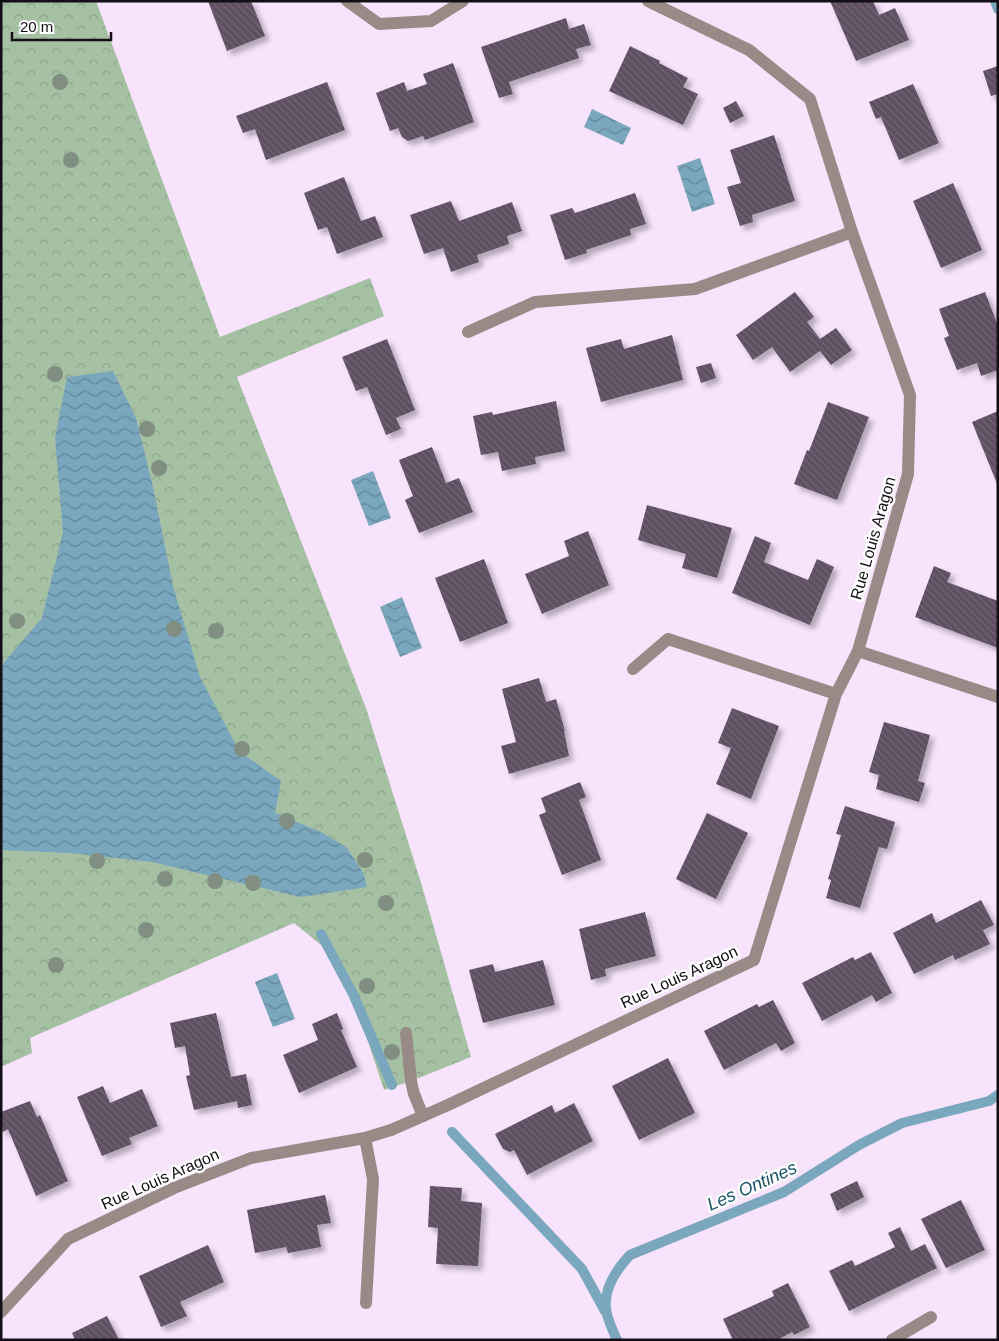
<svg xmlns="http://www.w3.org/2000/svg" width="999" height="1341" font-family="Arial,sans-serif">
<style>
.forest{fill:url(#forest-crowns)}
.water{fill:url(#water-waves)}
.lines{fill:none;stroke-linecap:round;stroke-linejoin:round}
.stream{stroke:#7aa7be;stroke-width:10}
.building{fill:url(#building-back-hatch);filter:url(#shadow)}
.lane{stroke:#988b87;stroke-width:12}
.street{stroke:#988b87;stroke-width:12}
.tree{fill:#808f81}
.labels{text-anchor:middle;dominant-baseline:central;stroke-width:5;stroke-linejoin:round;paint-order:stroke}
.street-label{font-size:16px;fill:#140e16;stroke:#fff}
.water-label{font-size:18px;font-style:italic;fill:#1a546c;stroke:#fff}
</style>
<defs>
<pattern id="forest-crowns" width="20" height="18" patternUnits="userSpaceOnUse" patternTransform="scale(1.25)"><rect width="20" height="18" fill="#a5c0a3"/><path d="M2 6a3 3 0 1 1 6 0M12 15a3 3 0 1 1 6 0" fill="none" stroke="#8da48c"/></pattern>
<pattern id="water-waves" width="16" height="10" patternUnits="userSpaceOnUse" patternTransform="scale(1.25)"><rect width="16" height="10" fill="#7aa7be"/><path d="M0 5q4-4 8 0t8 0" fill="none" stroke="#638699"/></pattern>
<pattern id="building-back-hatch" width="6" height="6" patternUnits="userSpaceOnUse" patternTransform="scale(1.25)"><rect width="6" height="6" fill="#5f4f62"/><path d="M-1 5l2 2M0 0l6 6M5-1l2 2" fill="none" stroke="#716473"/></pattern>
<filter id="shadow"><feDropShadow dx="4.5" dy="4.5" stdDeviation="2.5" flood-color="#0004"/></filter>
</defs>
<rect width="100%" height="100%" fill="#f7e3fb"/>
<path class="forest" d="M 1,1 L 96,1 L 220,337 L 370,278 L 384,316 L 237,377 L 366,708 L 422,886 L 471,1057 L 411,1081 L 384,1090 L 359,1014 L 326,949 L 294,923 L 30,1038 L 32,1053 L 1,1067 Z"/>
<path class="water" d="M 592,109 L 631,128 L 623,145 L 584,127 Z
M 700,158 L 715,204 L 692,212 L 677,166 Z
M 113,371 L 136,418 L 153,487 L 173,586 L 200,677 L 239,751 L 281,781 L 275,813 L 321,832 L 346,847 L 363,872 L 367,887 L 301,897 L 152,862 L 70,853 L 1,850 L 1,666 L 42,618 L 63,532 L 55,438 L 67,377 Z
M 373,471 L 391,518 L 369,526 L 351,480 Z
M 402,597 L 422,648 L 400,657 L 380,607 Z
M 277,973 L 295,1019 L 273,1027 L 255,982 Z"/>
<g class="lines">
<path class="stream" d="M 995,1 L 998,9
M 321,934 L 354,996 L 392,1085
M 452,1132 L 582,1269 L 605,1311
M 617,1340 C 613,1331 609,1323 607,1314 C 601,1291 616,1270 630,1255 L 784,1192 L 859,1145 L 902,1123 L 989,1101 L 998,1095"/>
</g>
<path class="building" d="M 208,1 L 251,1 L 265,36 L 227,51 Z
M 830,1 L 873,1 L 879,15 L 895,8 L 909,40 L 856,61 Z
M 566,18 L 569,29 L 584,24 L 591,45 L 576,49 L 579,58 L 509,82 L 513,94 L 499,98 L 481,47 Z
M 630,46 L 660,61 L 659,63 L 688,78 L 683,87 L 698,94 L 683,125 L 609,91 Z
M 453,63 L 474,122 L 425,140 L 423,136 L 408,141 L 402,137 L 398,128 L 390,131 L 376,93 L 404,82 L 407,91 L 427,84 L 423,74 Z
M 998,66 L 998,94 L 991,96 L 983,71 Z
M 327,82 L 345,130 L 266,160 L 255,129 L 243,133 L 236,116 Z
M 913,84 L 939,143 L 899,160 L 881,117 L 876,119 L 869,102 Z
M 736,101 L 744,116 L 730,123 L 723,108 Z
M 774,135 L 795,201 L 752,215 L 753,222 L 740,226 L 727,187 L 741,183 L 730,150 Z
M 344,177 L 361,221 L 375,216 L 383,237 L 337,254 L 327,227 L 318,230 L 304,193 Z
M 953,183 L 982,250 L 941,268 L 913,201 Z
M 635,193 L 646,224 L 630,229 L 631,235 L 586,250 L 587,253 L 565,260 L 550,215 L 572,208 L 575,213 Z
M 451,201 L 459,221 L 512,202 L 522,231 L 507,236 L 509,244 L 477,255 L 479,262 L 451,272 L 443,248 L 424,254 L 410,215 Z
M 795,292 L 814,317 L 807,322 L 820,339 L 836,328 L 852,350 L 831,365 L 820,351 L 790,372 L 772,347 L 753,360 L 736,335 Z
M 985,292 L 998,326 L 998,370 L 981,376 L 977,363 L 957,370 L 944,338 L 949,336 L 939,309 Z
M 672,335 L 683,380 L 601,402 L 586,348 L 621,339 L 624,349 Z
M 387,339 L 415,410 L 396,418 L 401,429 L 386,435 L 367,387 L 356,391 L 342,357 Z
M 711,363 L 716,378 L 701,383 L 696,367 Z
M 556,401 L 565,451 L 535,457 L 536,464 L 502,471 L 498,452 L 481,455 L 473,416 L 492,412 L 493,415 Z
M 828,402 L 869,417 L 837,500 L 794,484 L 807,450 L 809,451 Z
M 998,411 L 998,486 L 972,422 Z
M 432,447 L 446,483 L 459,478 L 473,512 L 419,533 L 405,500 L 413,496 L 399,460 Z
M 647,505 L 732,528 L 717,578 L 682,568 L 686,554 L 638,540 Z
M 588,531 L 609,585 L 542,614 L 525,574 L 569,556 L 564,541 Z
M 755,536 L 771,543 L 764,562 L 808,580 L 817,559 L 834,567 L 810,625 L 732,593 Z
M 484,559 L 508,623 L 460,642 L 435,578 Z
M 934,566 L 951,573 L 947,582 L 998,601 L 998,648 L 915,617 Z
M 539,678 L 546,702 L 556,699 L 565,731 L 564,731 L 569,756 L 509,774 L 501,746 L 516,742 L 502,689 Z
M 732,708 L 779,726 L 751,799 L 716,784 L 731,748 L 718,743 Z
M 884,722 L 930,735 L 918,781 L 925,783 L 919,802 L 876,789 L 879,775 L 869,772 Z
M 580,782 L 586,797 L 579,800 L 601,860 L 562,875 L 539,815 L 546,812 L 541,798 Z
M 845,806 L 895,822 L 887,849 L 879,847 L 860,908 L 826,898 L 831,880 L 828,879 L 841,835 L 836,834 Z
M 707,813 L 748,833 L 716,899 L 676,879 Z
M 981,900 L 994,925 L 983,930 L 990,944 L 955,960 L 953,955 L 914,974 L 893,933 L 932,913 L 936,923 Z
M 645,912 L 656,956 L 605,969 L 606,976 L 591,980 L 579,929 Z
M 871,952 L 892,993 L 876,1002 L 872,995 L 822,1021 L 802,983 L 853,957 L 855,960 Z
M 543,960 L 555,1005 L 483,1023 L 469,970 L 493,964 L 495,972 Z
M 773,1000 L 795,1043 L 781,1051 L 776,1043 L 724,1070 L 704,1031 L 757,1004 L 759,1007 Z
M 216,1013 L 231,1077 L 246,1074 L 252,1105 L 238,1108 L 237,1101 L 194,1110 L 186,1076 L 190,1075 L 185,1046 L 175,1048 L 170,1023 Z
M 337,1013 L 343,1029 L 341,1030 L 357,1067 L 299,1093 L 283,1055 L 318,1040 L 312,1024 Z
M 668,1058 L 695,1113 L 639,1140 L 612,1086 Z
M 103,1086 L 110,1103 L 142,1089 L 158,1126 L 129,1138 L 132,1144 L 102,1156 L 77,1097 Z
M 30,1101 L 37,1117 L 40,1115 L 68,1181 L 36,1196 L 8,1129 L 3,1132 L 1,1128 L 1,1112 Z
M 574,1103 L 593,1141 L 527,1175 L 514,1150 L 510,1152 L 503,1149 L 495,1134 L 552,1105 L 555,1113 Z
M 857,1181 L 864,1197 L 837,1211 L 830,1194 Z
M 430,1186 L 462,1188 L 461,1201 L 482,1203 L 478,1266 L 436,1264 L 438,1228 L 428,1227 Z
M 325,1195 L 331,1223 L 317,1225 L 321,1247 L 288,1253 L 286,1247 L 255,1253 L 247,1210 Z
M 961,1200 L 985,1250 L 946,1268 L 921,1219 Z
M 900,1227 L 911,1251 L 925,1244 L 937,1268 L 849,1311 L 829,1271 L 852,1260 L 855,1266 L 895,1247 L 888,1233 Z
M 208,1245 L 224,1282 L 180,1302 L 187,1316 L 161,1327 L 139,1276 Z
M 788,1283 L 810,1327 L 794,1335 L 792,1332 L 777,1340 L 733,1340 L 723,1319 L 774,1296 L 772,1291 Z
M 107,1316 L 119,1340 L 75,1340 L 72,1333 Z"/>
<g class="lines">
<path class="lane" d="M 406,1033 L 411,1081 L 414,1094 L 423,1116"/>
<path class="street" d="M 347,1 L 379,24 L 431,21 L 463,1
M 468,332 L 535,302 L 695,289 L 852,232
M 858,651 L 998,697
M 633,669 L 668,639 L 836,694
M 365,1138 L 373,1179 L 366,1303
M 1,1312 L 68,1239 L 174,1188 L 251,1158 L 365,1138 L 391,1130 L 448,1105 L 754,960 L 836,694 L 858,651 L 908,474 L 910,395 L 852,232 L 810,99 L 749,50 L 648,1
M 892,1340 L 931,1317"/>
</g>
<g class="tree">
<circle cx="60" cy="82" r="8"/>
<circle cx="71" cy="160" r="8"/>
<circle cx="55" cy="374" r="8"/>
<circle cx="147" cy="429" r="8"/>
<circle cx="159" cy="468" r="8"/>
<circle cx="17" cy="621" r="8"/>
<circle cx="174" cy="629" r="8"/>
<circle cx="216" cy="631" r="8"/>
<circle cx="242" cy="749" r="8"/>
<circle cx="287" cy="821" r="8"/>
<circle cx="365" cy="860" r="8"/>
<circle cx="97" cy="861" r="8"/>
<circle cx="165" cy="879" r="8"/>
<circle cx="215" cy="881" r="8"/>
<circle cx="253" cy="883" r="8"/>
<circle cx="386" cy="903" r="8"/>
<circle cx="146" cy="930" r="8"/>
<circle cx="56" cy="965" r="8"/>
<circle cx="367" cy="986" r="8"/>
<circle cx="392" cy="1052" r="8"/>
</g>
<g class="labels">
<g class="street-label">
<text transform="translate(873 538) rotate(-74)">Rue Louis Aragon</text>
<text transform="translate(679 977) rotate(-25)">Rue Louis Aragon</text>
<text transform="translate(160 1179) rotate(-24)">Rue Louis Aragon</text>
</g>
<g class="water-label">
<text transform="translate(752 1186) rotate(-24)">Les Ontines</text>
</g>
</g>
<rect width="999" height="1341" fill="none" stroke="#140e16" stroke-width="5"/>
<path d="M12 32v8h99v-8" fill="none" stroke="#140e16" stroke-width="2.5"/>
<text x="20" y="32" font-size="15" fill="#140e16" stroke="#ffffff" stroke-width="4" paint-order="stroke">20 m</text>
</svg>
